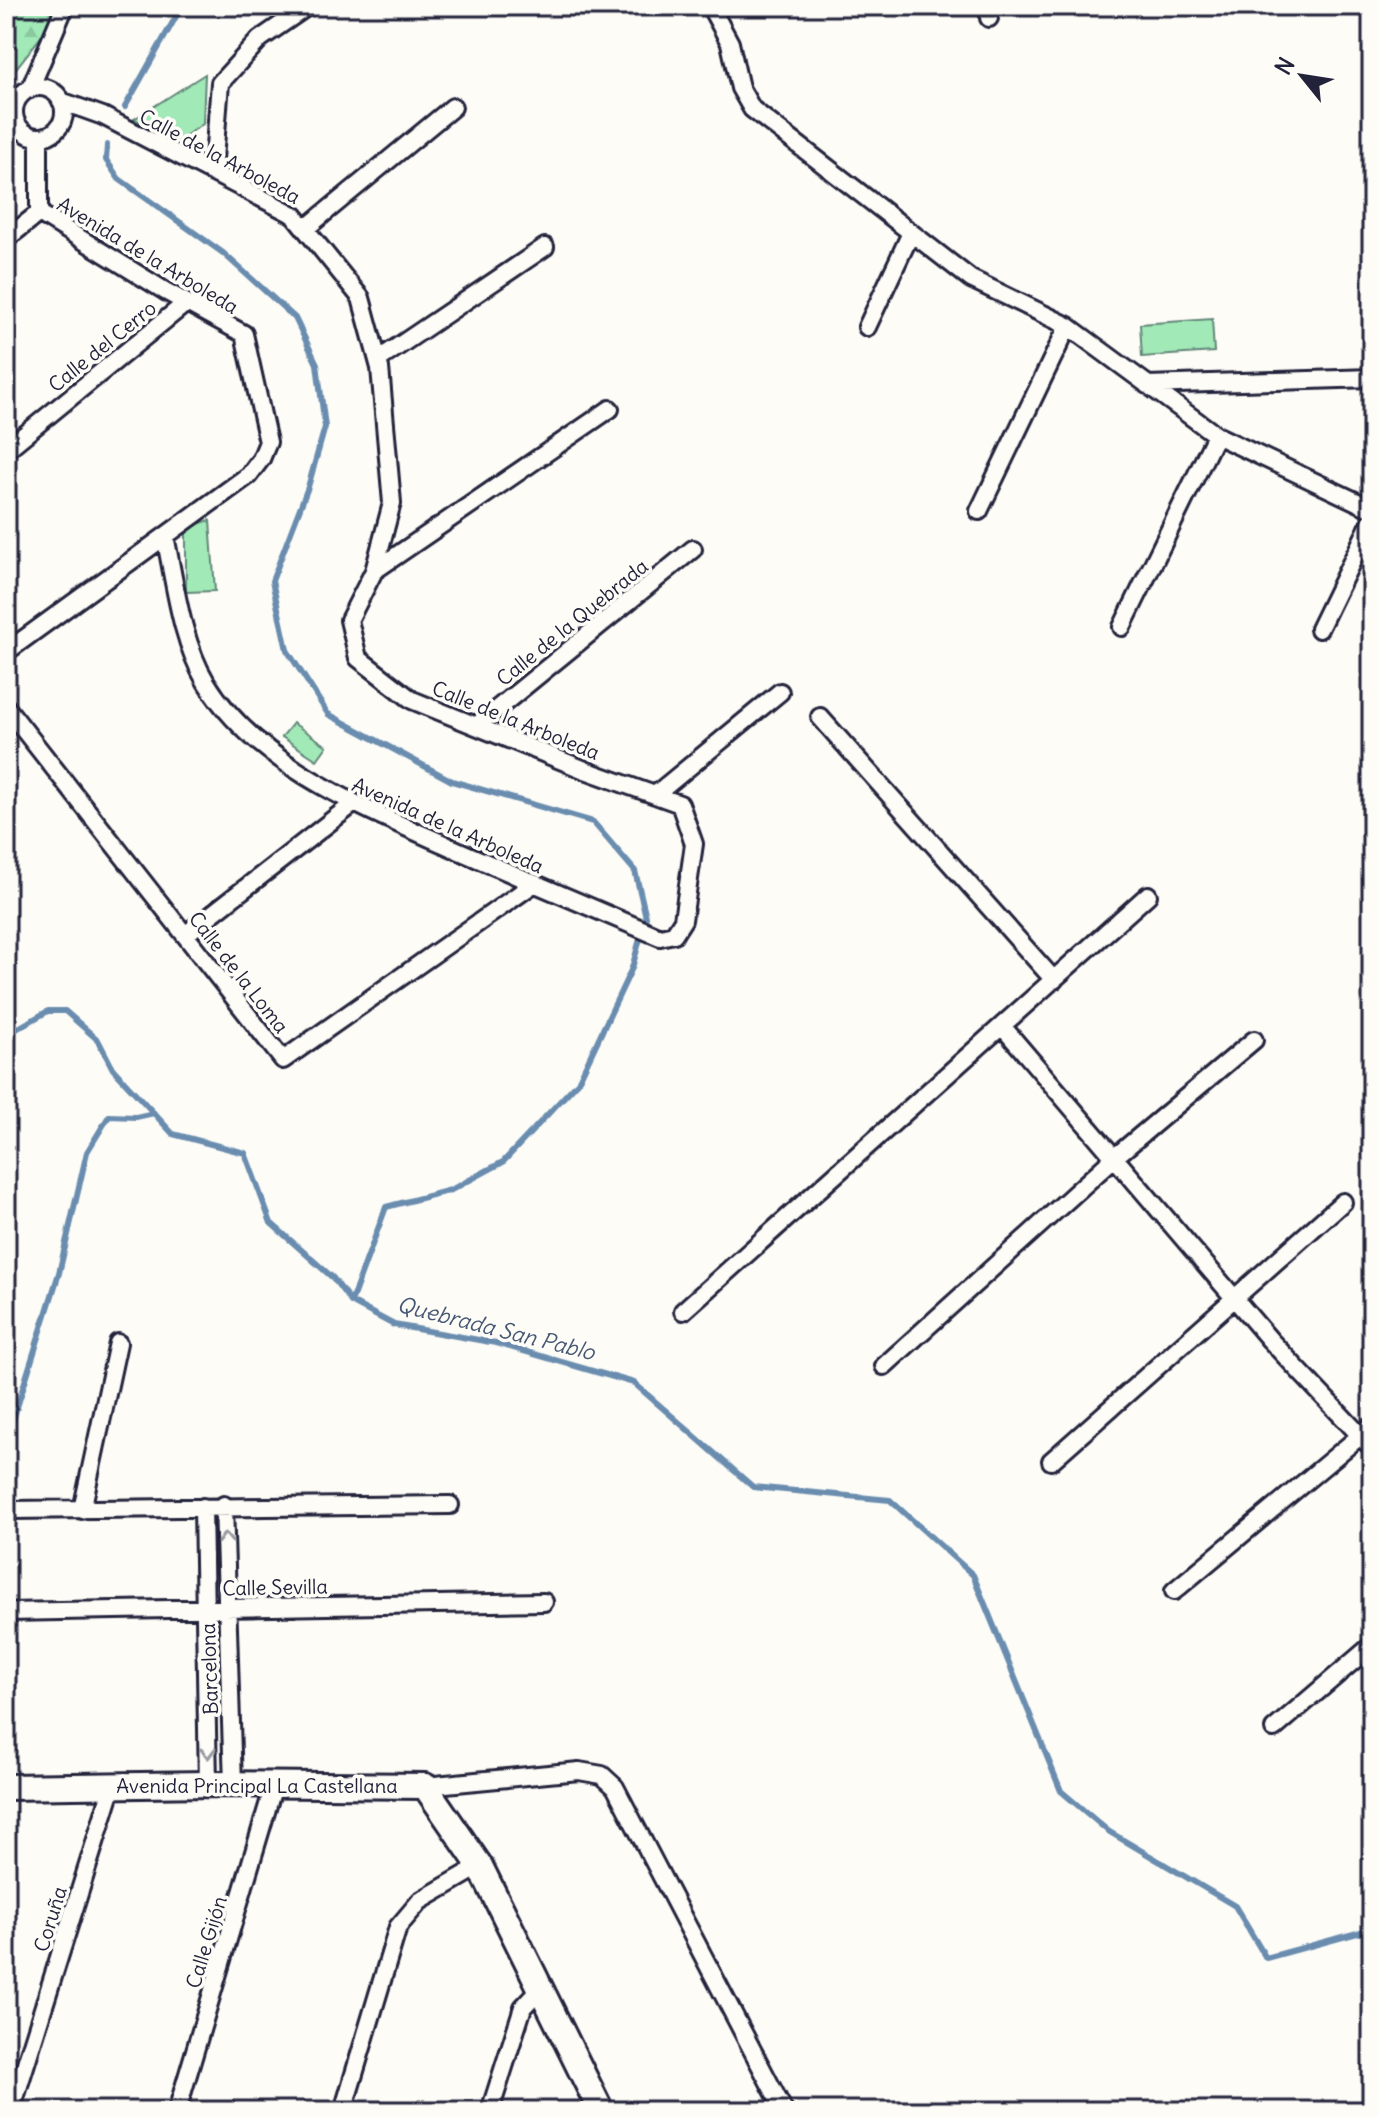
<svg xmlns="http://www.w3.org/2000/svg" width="1378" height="2117" font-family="Delius,sans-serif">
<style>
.forest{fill:url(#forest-firs);stroke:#628679;stroke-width:2}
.park{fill:#a1e9b7;stroke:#628679;stroke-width:2}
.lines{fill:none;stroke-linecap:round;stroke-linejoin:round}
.stream{stroke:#6b8daf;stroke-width:6}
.street-casing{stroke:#22223b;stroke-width:22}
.secondary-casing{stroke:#22223b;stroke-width:30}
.street{stroke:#fdfcf7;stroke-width:16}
.secondary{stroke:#fdfcf7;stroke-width:24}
.oneway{stroke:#9a9aa2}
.labels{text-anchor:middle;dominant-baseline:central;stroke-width:7;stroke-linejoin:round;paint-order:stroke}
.street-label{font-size:20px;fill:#22223b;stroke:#fdfcf7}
.water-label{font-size:22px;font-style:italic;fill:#475875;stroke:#fdfcf7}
</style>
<defs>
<pattern id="forest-firs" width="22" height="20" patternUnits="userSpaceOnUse" patternTransform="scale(2)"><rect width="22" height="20" fill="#a1e9b7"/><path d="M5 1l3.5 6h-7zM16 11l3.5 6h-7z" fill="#8ac89e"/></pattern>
</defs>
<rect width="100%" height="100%" fill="#fdfcf7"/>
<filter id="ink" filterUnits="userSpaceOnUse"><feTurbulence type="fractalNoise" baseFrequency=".0125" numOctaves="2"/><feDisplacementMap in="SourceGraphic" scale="16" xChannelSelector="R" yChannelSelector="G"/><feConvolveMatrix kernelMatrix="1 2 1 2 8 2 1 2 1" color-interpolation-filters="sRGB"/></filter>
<g filter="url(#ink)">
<path class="forest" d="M 6,6 L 65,6 L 6,81 Z"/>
<path class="park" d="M 205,74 L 203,124 L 179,140 L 134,119 Z
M 1212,319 L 1214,352 L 1142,357 L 1140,324 Z
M 210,520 L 215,591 L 186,592 L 186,528 Z
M 293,723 L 327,746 L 317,760 L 282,737 Z"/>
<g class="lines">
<path class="stream" d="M 125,107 L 182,6
M 107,145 L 106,160 L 119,179 L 223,253 L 295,318 L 317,364 L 325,427 L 308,487 L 272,581 L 287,650 L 328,714 L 452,781 L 593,822 L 635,871 L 646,917 L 632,968 L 578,1082 L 503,1162 L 451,1190 L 386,1207 L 351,1302
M 6,1035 L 48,1011 L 65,1011 L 98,1040 L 113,1069 L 173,1134 L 245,1153 L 271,1223 L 333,1278 L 351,1302 L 394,1325 L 496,1343 L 634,1383 L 753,1487 L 890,1500 L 973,1575 L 1061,1791 L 1108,1831 L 1235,1906 L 1266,1958 L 1372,1929
M 6,1442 L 59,1273 L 87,1152 L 109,1116 L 136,1117 L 154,1113"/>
<g class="street-casing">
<path id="street" d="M 710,6 L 730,43 L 740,88 L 752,109 L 971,279 L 1068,326 L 1216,435 L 1372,509
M 989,18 L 989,6
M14 112a25 25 0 1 1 50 0a25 25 0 1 1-50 0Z
M 30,89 L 65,6
M 61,101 L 103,116 L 294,215 L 361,298 L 380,368 L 392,503 L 374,571 L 349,620 L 358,658 L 412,700 L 585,770 L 680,804 L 694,844 L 683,920 L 674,934 L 660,937 C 589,906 518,877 448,846 C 363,808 256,765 206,682 C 181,640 175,583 165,536
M 213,172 L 220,83 L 260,39 L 308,6
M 39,213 L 39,137
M 305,229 L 453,107
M 6,239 L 39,213
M 867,327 L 910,235
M 378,360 L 545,247
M 1147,385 L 1372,378
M 6,450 L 186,303
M 979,511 L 1068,326
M 374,571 L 610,409
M 1122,627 L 1216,435
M 1319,629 L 1372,520
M 6,652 L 249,475 L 261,459 L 268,442 L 244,334 L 165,291 L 39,213
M 6,707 L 283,1060 L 532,885
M 820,717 L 1054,980
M 476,726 L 693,549
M 655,795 L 780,692
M 185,935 L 353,804
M 1002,1026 L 1270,1340 L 1372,1448
M 683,1311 L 1148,895
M 884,1366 L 1115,1157 L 1254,1040
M 1051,1461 L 1343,1202
M 224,1505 L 233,1784
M 203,1507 L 208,1784
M 10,1510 L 450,1505
M 82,1510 L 118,1343
M 1174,1591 L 1372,1426
M 6,1612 L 544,1602
M 1274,1729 L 1372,1645
M 425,1786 L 579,1771 L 602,1775 L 615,1787 L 784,2111
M 11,2111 L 113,1785
M 177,2111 L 274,1785
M 343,2111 L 398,1927 L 420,1901 L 480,1866
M 490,2111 L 523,2007 L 541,1988"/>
</g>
<g class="secondary-casing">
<path id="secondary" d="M 6,1787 L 208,1784 L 425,1786 L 480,1866 L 601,2111"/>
</g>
<use href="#street" class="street"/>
<use href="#secondary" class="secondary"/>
</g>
<defs><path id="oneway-chevron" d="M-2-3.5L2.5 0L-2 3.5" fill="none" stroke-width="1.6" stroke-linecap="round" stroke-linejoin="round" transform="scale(2)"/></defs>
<g class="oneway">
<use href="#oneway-chevron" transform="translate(225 1538) rotate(-92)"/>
<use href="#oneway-chevron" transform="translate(208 1753) rotate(89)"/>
</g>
</g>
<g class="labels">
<g class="street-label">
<text transform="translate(220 156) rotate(28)">Calle de la Arboleda</text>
<text transform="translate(148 255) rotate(31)">Avenida de la Arboleda</text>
<text transform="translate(102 346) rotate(-39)">Calle del Cerro</text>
<text transform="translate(572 622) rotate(-39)">Calle de la Quebrada</text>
<text transform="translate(516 720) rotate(22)">Calle de la Arboleda</text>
<text transform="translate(448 825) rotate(24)">Avenida de la Arboleda</text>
<text transform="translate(239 972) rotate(52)">Calle de la Loma</text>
<text transform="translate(275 1587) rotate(-1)">Calle Sevilla</text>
<text transform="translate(209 1669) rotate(-92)">Barcelona</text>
<text x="257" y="1785">Avenida Principal La Castellana</text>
<text transform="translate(50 1919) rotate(-73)">Coruña</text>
<text transform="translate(206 1942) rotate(-73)">Calle Gijón</text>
</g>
<g class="water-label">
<text transform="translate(496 1328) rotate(14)">Quebrada San Pablo</text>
</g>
</g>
<rect width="1378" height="2117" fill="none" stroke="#fdfcf7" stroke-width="32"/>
<rect x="16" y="16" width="1346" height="2085" fill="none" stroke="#22223b" stroke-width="3" filter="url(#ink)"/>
<g transform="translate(1302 76) rotate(300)" stroke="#fdfcf7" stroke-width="6" paint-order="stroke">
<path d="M0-6L14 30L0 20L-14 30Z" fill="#22223b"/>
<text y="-12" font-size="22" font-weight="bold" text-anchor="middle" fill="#22223b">N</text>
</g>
</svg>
